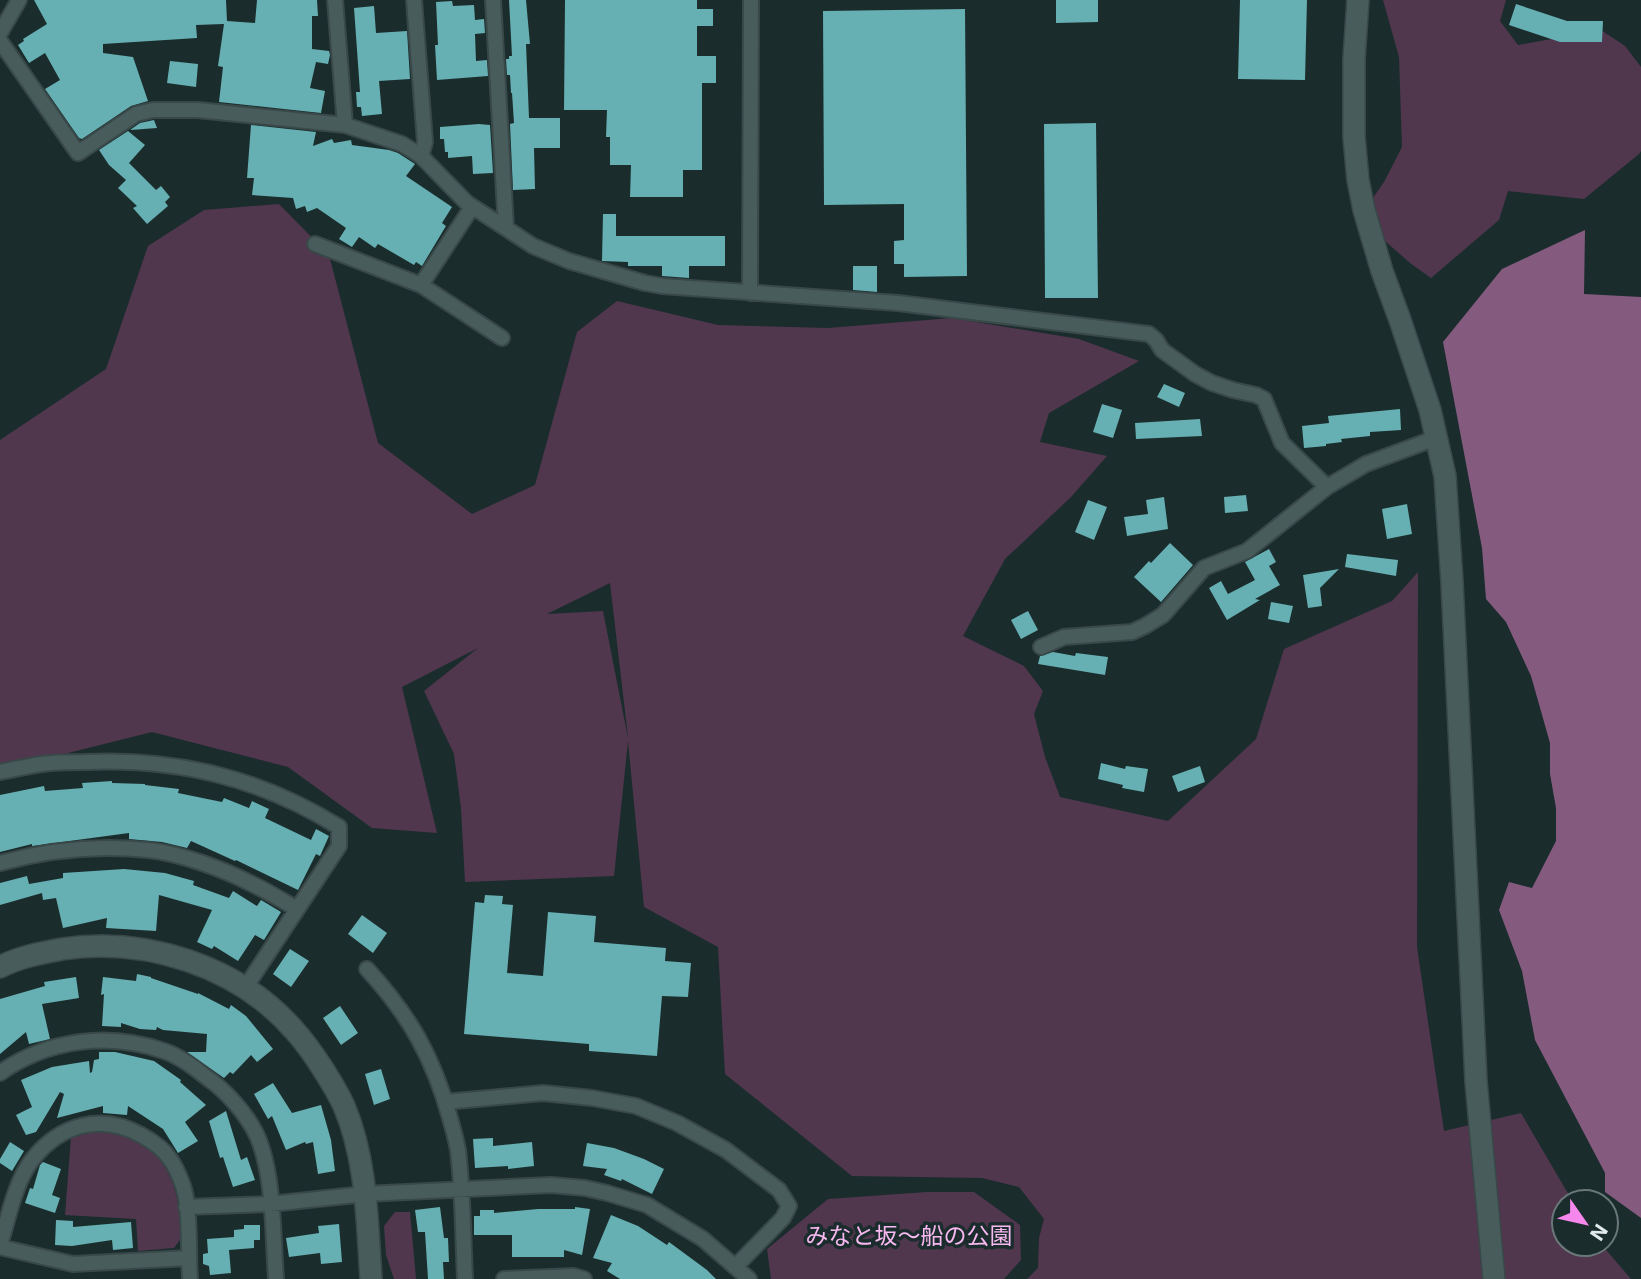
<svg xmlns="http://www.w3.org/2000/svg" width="1641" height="1279" font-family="Inter,'Noto Sans JP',sans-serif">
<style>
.green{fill:#50374d;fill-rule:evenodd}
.water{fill:#845b7f}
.building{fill:#66afb2}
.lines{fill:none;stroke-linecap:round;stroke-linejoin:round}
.street-casing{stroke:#394849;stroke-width:18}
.secondary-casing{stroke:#394849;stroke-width:24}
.street{stroke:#495c5c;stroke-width:14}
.secondary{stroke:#495c5c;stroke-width:21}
.labels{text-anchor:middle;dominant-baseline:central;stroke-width:7;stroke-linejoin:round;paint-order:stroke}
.park-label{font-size:23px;fill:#f8b8f0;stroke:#1b2c2d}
</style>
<rect width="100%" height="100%" fill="#1b2c2d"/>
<path class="green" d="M 1383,0 L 1506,0 L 1500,21 L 1518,45 L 1601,30 L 1625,46 L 1641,67 L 1641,151 L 1639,154 L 1584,199 L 1508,191 L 1499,220 L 1431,278 L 1410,263 L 1359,218 L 1384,182 L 1402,147 L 1399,57 Z
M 279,204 L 329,255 L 378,443 L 472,514 L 535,485 L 577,332 L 617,301 L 718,325 L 828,328 L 952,318 L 1079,339 L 1139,361 L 1049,413 L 1040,442 L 1107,456 L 1071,497 L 1005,559 L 963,636 L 1024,666 L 1043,691 L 1034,714 L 1045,757 L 1060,797 L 1168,821 L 1256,739 L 1284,649 L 1392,601 L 1418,572 L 1417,947 L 1444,1131 L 1521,1113 L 1573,1202 L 1564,1202 L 1564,1244 L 1601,1244 L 1631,1279 L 1027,1279 L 1038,1268 L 1039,1238 L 1044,1219 L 1019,1187 L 982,1178 L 852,1176 L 725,1074 L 718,947 L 644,907 L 628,741 L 614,876 L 465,882 L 461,808 L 454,754 L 424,691 L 478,648 L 402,687 L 437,833 L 372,828 L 288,767 L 152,732 L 0,770 L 0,440 L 106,369 L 148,246 L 204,210 ZM 610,583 L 628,737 L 628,738 L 603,611 L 547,614 Z
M 94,1131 C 107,1133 120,1133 132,1138 C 161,1149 177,1183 179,1212 C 179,1220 182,1232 180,1240 C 180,1240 174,1248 174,1248 L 138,1251 L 136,1219 L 65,1215 L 71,1137 Z
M 927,1192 L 974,1192 L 1020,1225 L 1021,1260 L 1004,1279 L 771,1279 L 767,1249 L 828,1199 Z
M 395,1212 L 410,1212 L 416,1279 L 394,1279 L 386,1255 L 384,1226 Z"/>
<path class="water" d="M 1585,230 L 1584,294 L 1641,297 L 1641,1218 L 1605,1192 L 1605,1173 L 1535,1040 L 1522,971 L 1499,910 L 1509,882 L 1532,888 L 1556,841 L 1556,808 L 1550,774 L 1550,743 L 1531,676 L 1506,622 L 1486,599 L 1482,548 L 1443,342 L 1502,269 Z"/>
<path class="building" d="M 34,0 L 226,0 L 227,21 L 255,23 L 257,0 L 317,0 L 318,16 L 312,16 L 312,49 L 329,51 L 330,55 L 328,64 L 316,62 L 310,88 L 325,91 L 321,113 L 219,102 L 223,67 L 218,66 L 224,24 L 196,25 L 197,38 L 103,44 L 103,53 L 133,57 L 148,101 L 131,106 L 82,139 L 79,138 L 45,89 L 60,80 L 45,53 L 29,63 L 18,45 L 24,41 L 23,39 L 47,24 Z
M 509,0 L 526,0 L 530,44 L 526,44 L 529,118 L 560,118 L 560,148 L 534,148 L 535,189 L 513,190 L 510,124 L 514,123 L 512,93 L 511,93 L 510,75 L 507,75 L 506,59 L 509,59 L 509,56 L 512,56 Z
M 565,0 L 697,0 L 697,9 L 713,9 L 713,26 L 697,26 L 697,56 L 716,56 L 716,83 L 702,83 L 702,170 L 683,170 L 683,197 L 630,197 L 631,165 L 610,165 L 610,137 L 606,137 L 607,110 L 564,110 Z
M 1056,0 L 1098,0 L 1098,22 L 1056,23 Z
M 1240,0 L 1307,0 L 1305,80 L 1238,79 Z
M 452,1 L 453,6 L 474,5 L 475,20 L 484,19 L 485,33 L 475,34 L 476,61 L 487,60 L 488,76 L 437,80 L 435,45 L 438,45 L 436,2 Z
M 1516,4 L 1567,21 L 1603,21 L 1602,42 L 1560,42 L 1509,25 Z
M 374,6 L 376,33 L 407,31 L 410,79 L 379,81 L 382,114 L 362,116 L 361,107 L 357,107 L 356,92 L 360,92 L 354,8 Z
M 965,9 L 967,276 L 904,277 L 904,264 L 894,264 L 894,241 L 904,240 L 904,204 L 824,205 L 823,11 Z
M 170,61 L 198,64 L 196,87 L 167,83 Z
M 154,120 L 157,128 L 130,130 L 140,123 Z
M 1096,123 L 1098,298 L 1045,298 L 1044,124 Z
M 479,124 L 490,125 L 493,173 L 473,174 L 472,156 L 448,158 L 448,152 L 445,152 L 444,139 L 440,139 L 440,127 Z
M 251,125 L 316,132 L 313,146 L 332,139 L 334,143 L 351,140 L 352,145 L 389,150 L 398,153 L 415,164 L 406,176 L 452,207 L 442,223 L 446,226 L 422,266 L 416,262 L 414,265 L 378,244 L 375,248 L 359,237 L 352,247 L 339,239 L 346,228 L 317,208 L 307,212 L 305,206 L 296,209 L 293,198 L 252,195 L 254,178 L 247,178 Z
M 128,131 L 145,145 L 129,163 L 156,190 L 161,186 L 170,197 L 165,202 L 168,206 L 147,224 L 133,208 L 137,206 L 118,188 L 126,180 L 109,165 L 99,150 Z
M 603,214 L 616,214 L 616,236 L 725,236 L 725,266 L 689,266 L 689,278 L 662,276 L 662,266 L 628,266 L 628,262 L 602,261 Z
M 853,266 L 877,266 L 877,292 L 853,290 Z
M 1164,384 L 1185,393 L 1179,407 L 1157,397 Z
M 1102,404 L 1122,410 L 1113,438 L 1093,432 Z
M 1400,409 L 1401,430 L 1370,432 L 1370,436 L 1341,439 L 1342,442 L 1326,444 L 1326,446 L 1304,448 L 1302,426 L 1329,423 L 1328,416 Z
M 1200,419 L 1202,436 L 1136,439 L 1135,423 Z
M 1246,495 L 1248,511 L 1225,513 L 1224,497 Z
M 1164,497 L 1168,529 L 1127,536 L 1124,517 L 1148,514 L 1146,500 Z
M 1088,500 L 1107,507 L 1094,540 L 1075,532 Z
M 1407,504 L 1412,534 L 1387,539 L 1382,509 Z
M 1170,543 L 1193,565 L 1161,602 L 1134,577 L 1149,561 L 1151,563 Z
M 1269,549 L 1276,562 L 1269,566 L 1280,585 L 1255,599 L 1260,600 L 1227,620 L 1209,588 L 1221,581 L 1228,594 L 1255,580 L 1245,562 Z
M 1347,554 L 1398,560 L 1396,576 L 1345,567 Z
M 1339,569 L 1320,588 L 1322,606 L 1308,608 L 1303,575 Z
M 1271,602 L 1293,606 L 1289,623 L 1268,619 Z
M 1028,611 L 1038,630 L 1021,639 L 1011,620 Z
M 1053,652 L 1075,656 L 1076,653 L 1108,657 L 1105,675 L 1038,664 L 1040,656 Z
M 1101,763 L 1125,769 L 1126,766 L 1148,769 L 1144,792 L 1122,788 L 1123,785 L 1098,779 Z
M 1200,766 L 1205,782 L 1178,792 L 1172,776 Z
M 112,781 L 112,783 L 145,784 L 145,785 L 179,789 L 178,793 L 222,802 L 224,798 L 249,808 L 252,801 L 269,809 L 265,818 L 311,840 L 316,829 L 329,836 L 320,856 L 316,854 L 298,890 L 236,860 L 235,861 L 191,841 L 187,848 L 162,842 L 129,839 L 129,833 L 32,846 L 32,844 L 0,852 L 0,795 L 44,786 L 45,791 L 83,788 L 82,783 Z
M 124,869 L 165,873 L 194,881 L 193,885 L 229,898 L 233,891 L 257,906 L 261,900 L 281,912 L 264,940 L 255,935 L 238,961 L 214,946 L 212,949 L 197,942 L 212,910 L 159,895 L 156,931 L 106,928 L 107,918 L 63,928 L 56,898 L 43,900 L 42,893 L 0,905 L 0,883 L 27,876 L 29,884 L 63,878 L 63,873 Z
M 485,895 L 503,896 L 502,904 L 513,905 L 507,973 L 543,976 L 548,912 L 596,916 L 594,942 L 666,948 L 665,961 L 691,963 L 688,997 L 662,996 L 657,1056 L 589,1051 L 589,1044 L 464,1034 L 475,902 L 484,903 Z
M 362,915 L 387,933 L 373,953 L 348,934 Z
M 290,949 L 309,961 L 291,987 L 273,974 Z
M 137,974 L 151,977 L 151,978 L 198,994 L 198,993 L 229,1009 L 231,1005 L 246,1016 L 273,1049 L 257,1062 L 251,1055 L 233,1074 L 230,1072 L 224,1078 L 187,1052 L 206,1052 L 207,1034 L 163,1030 L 157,1027 L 156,1030 L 140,1029 L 121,1023 L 121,1027 L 102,1026 L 104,994 L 101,995 L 103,977 L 136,981 Z
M 76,977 L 79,998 L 42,1004 L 50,1039 L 29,1044 L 26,1032 L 0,1054 L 0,999 L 45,986 L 44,982 Z
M 340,1006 L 358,1033 L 341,1045 L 323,1018 Z
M 99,1052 L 115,1052 L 154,1061 L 181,1080 L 180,1082 L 206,1105 L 185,1122 L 198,1141 L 178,1153 L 163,1129 L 128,1106 L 127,1115 L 103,1113 L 103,1106 L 57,1118 L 64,1094 L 60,1092 L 36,1132 L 26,1135 L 16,1115 L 32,1107 L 21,1080 L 52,1067 L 89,1061 L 90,1073 L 92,1072 L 94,1060 L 99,1059 Z
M 381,1069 L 390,1099 L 374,1105 L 365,1074 Z
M 273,1083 L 292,1113 L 321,1105 L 331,1140 L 335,1171 L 318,1174 L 313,1142 L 306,1144 L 305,1142 L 286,1150 L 272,1116 L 268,1119 L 254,1094 Z
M 226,1111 L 241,1160 L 247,1157 L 255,1180 L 233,1187 L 223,1157 L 220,1158 L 209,1121 Z
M 493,1138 L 493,1146 L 532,1142 L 534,1166 L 508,1169 L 508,1166 L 475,1168 L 473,1139 Z
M 10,1142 L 24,1151 L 12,1171 L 0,1163 L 0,1159 Z
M 587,1143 L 614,1148 L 644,1159 L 664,1169 L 652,1194 L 622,1179 L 621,1181 L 604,1175 L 607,1169 L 583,1166 Z
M 43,1162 L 61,1169 L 52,1195 L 60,1198 L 55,1213 L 25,1203 L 30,1188 L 33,1189 L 40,1165 Z
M 440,1207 L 444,1238 L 448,1238 L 449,1262 L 443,1262 L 444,1279 L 428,1279 L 425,1232 L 418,1232 L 415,1210 Z
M 575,1207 L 590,1209 L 582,1255 L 564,1250 L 564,1257 L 512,1257 L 512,1235 L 474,1235 L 474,1216 L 480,1216 L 480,1210 L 494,1210 L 494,1213 L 538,1209 L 575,1209 Z
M 611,1215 L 638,1226 L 667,1245 L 669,1242 L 707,1270 L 716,1279 L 620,1279 L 607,1271 L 612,1263 L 593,1258 Z
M 56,1220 L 73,1221 L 73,1227 L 131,1222 L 133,1248 L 113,1250 L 112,1240 L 72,1246 L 55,1245 Z
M 339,1224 L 342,1262 L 321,1264 L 320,1253 L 289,1257 L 286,1238 L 319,1233 L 318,1226 Z
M 244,1225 L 260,1225 L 260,1240 L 254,1240 L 254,1248 L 229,1250 L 231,1273 L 210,1275 L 209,1266 L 203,1264 L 203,1254 L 208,1253 L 207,1239 L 234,1237 L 234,1230 L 244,1229 Z"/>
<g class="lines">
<g class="street-casing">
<path id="street" d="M 335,0 L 345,125
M 414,0 L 425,142 L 421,156
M 493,0 L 506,228
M 0,33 L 19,0
M 0,41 L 78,153 L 136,114 L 153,110 L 198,110 L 345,125 L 402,144 L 421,156 L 467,203 L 533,246 L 569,261 L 645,283 L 662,286 L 898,303 L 1149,334 L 1156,340 L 1162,350 L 1195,374 L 1212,383 L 1233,390 L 1256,395 L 1264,399 L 1282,443 L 1327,487
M 315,244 L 421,285 L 502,338
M 421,285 L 472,207
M 750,293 L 751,0
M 1041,647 L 1064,637 L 1132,632 L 1145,626 L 1163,615 L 1204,568 L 1247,551 L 1327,487 L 1366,464 L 1436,438
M 0,772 C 14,769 28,766 42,764 C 56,762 71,762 85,762 C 178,758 260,778 339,827 L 339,846 L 245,988
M 0,863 C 47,850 99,845 148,850 C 179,853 223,869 250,883 C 266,890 281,900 297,909
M 367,969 C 410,1016 433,1057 450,1118 C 453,1129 456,1139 458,1150 C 463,1192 463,1236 465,1279
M 0,1073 C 48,1039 108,1032 164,1051 C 182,1057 198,1071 213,1082 C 232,1097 254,1123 261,1146 C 274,1184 273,1239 276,1279
M 445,1102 L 543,1093 L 592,1098 L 636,1106 L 677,1123 L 726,1150 L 779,1190 L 789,1206 L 783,1218 L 735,1267
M 186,1207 L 270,1204 L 365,1194 L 551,1185 L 585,1188 L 607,1193 L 647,1205 L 703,1239 L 749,1279
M 0,1245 C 8,1219 15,1182 32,1160 C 60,1124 101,1113 141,1135 C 152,1141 163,1148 170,1159 C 175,1166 179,1175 182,1183 C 191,1205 188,1253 190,1279
M 0,1247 L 73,1264 L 189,1258
M 504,1279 L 574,1276 L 584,1279"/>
</g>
<g class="secondary-casing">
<path id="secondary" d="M 1358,0 L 1354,59 L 1354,137 L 1358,180 L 1364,210 L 1382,271 L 1400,320 L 1430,410 L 1445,476 L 1452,582 L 1476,1081 L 1494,1279
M 0,967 C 19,957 41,953 62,949 C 145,936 238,966 294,1030 C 305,1042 314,1055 323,1069 C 330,1080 338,1093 344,1106 C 367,1160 367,1221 371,1279"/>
</g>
<use href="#street" class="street"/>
<use href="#secondary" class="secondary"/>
</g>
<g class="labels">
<g class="park-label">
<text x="909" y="1236">みなと坂〜船の公園</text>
</g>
</g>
<g transform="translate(1585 1223) rotate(124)"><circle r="33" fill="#1b2c2d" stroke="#6a7879" stroke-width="2"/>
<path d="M0-5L12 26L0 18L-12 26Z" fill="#f688ed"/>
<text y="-10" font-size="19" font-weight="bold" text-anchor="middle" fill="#e1ebec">N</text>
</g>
</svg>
